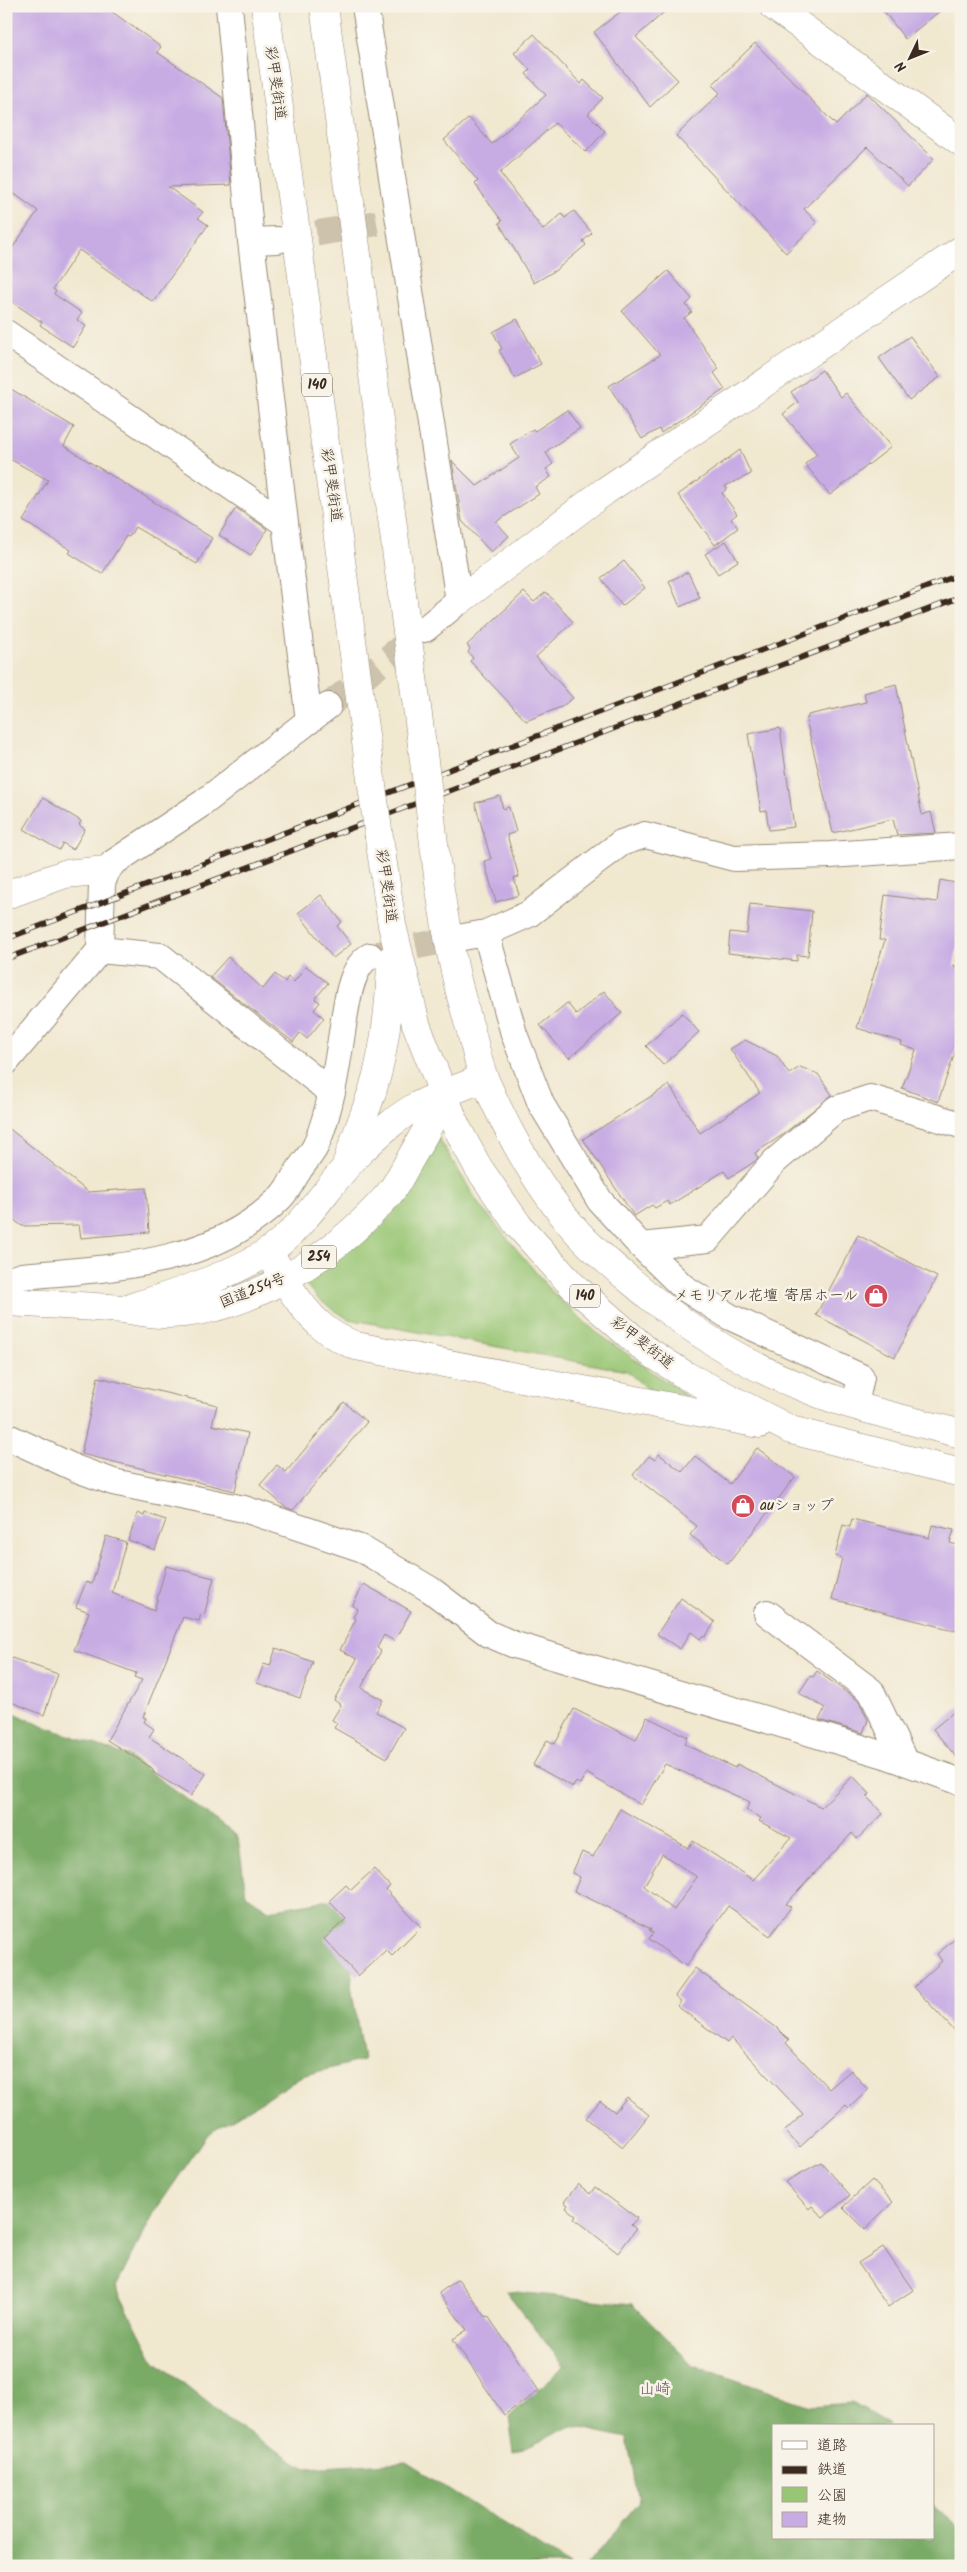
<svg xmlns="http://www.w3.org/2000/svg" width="967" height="2572" font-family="Kalam,'Klee One',sans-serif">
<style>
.green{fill:#99c674;stroke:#6a7849}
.forest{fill:#7aab66;stroke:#5a6a42}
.building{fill:#c7ace4;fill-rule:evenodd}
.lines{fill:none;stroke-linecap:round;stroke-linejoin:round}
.street-tunnel{stroke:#cdc2ac;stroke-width:26;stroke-dasharray:26 13;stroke-linecap:butt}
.street-casing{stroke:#968977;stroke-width:28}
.secondary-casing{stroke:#968977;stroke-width:29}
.highway-casing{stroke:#968977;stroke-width:29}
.street{stroke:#fff;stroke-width:26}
.secondary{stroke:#fff;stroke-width:28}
.highway{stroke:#fff;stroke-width:28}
.rail-casing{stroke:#3b2a1e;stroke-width:5.5}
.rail{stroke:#f7f3e8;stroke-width:4;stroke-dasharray:11;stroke-linecap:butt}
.highway-bridge-casing{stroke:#968977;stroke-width:29;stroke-linecap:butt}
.highway-bridge{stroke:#fff;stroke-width:28}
.labels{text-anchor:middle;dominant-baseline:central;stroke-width:5;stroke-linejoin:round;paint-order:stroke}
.shield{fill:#f7f3e8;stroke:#73665b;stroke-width:1}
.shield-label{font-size:14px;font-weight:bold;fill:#3b2a1e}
.street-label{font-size:15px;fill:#3b2a1e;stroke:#f7f3e8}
.poi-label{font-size:15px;fill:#3b2a1e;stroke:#f7f3e8;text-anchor:end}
.neighbourhood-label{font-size:16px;fill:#6c5863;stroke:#f7f3e8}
</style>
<rect width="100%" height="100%" fill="#f7f3e8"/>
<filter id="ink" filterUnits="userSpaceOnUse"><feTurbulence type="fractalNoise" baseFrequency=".02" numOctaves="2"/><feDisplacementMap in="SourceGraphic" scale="10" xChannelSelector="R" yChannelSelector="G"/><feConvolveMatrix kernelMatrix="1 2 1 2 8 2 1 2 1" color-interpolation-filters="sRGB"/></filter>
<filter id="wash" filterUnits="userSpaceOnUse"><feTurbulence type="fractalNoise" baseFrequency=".0096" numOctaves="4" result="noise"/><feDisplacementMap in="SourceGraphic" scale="20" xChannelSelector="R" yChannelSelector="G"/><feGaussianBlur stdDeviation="1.12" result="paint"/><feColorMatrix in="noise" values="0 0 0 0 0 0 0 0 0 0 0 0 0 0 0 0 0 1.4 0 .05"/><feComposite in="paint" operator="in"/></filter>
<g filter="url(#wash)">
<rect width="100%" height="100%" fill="#f1e8d0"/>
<path class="green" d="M 438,1137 L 478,1203 L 554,1294 L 596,1332 L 687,1396 L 647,1389 L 627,1371 L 348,1319 L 319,1300 L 303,1281 L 396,1200 Z"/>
<path class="forest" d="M 6,1709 L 40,1725 L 128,1756 L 238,1837 L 246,1895 L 269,1910 L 330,1900 L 353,1924 L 356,1949 L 351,1985 L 363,2060 L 305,2075 L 208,2134 L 155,2211 L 116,2287 L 152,2358 L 238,2427 L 306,2468 L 406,2462 L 570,2566 L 6,2566 Z
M 506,2291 L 632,2304 L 693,2365 L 810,2406 L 852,2403 L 888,2424 L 889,2426 L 773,2426 L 773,2538 L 933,2538 L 933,2506 L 961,2530 L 961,2566 L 586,2566 L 639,2502 L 627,2438 L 572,2426 L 514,2453 L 509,2417 L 564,2366 Z"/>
<g id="blocks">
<path class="building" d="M 16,6 L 104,6 L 161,47 L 157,52 L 223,98 L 231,185 L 168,187 L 203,212 L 198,218 L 208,225 L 153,302 L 79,250 L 53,289 L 56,291 L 54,294 L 82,313 L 77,320 L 86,326 L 73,347 L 40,325 L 42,322 L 6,298 L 6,257 L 38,211 L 6,188 L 6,18 Z
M 628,6 L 671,6 L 636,37 L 678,80 L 650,107 L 594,32 Z
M 880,6 L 946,6 L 905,39 Z
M 534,34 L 581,84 L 584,80 L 603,98 L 588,114 L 605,131 L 586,152 L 555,123 L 500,173 L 543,230 L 562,214 L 565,218 L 574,211 L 592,233 L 583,241 L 586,245 L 556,270 L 534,283 L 499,223 L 502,221 L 475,184 L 478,181 L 444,140 L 469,118 L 492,144 L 546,95 L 526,74 L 530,70 L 514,53 Z
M 755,43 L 836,125 L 867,93 L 934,159 L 908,186 L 867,147 L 804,209 L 817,223 L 786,253 L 676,136 L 720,93 L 712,85 Z
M 668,271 L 692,299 L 686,305 L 692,312 L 684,318 L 719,369 L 714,373 L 725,389 L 661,433 L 659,429 L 642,439 L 609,386 L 660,355 L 622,311 Z
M 517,319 L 541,364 L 515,378 L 499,350 L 502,349 L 493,332 Z
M 910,336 L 940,377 L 909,400 L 879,358 Z
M 822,370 L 841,397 L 846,393 L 891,447 L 830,495 L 805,464 L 817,454 L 783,414 L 798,402 L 791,392 Z
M 6,386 L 74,427 L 64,446 L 212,538 L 197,564 L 135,527 L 129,537 L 126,536 L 102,574 L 69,553 L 71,550 L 23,521 L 48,480 L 6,457 Z
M 567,410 L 580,428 L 548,450 L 546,453 L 553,464 L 546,469 L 551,477 L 535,487 L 539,494 L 496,522 L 509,536 L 491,552 L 462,521 L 452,461 L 477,486 L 519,458 L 510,444 L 533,429 L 535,431 Z
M 740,450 L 751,474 L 725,486 L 727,489 L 722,493 L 737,514 L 731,519 L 738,528 L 715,545 L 678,495 Z
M 236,508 L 267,529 L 251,555 L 219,535 Z
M 726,541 L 738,561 L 718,574 L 705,554 Z
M 624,561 L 645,588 L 622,606 L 601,578 Z
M 688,572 L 700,598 L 680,607 L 669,581 Z
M 524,592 L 534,602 L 546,592 L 573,622 L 536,657 L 573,698 L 561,707 L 526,721 L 470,661 L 473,658 L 468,652 L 470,649 L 467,645 Z
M 896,684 L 922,815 L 931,812 L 936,833 L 897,835 L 893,819 L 833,833 L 806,719 L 808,718 L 808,715 L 866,702 L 864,693 Z
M 780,728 L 794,827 L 769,830 L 766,810 L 761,811 L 748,734 Z
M 500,796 L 503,809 L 509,807 L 516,832 L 507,835 L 519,877 L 514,878 L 519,895 L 496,902 L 484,861 L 491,859 L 475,803 Z
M 43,798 L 81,821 L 79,825 L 85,829 L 73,850 L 63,843 L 59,850 L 24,829 Z
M 940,880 L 961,884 L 961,925 L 954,966 L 961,968 L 961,1035 L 938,1102 L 902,1088 L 916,1050 L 901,1045 L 902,1042 L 857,1028 L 885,940 L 879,940 L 885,895 L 937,902 Z
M 321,895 L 342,922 L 337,926 L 351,944 L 333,958 L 298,913 Z
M 750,904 L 812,911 L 808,956 L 797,955 L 797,961 L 728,953 L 730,932 L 747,934 Z
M 228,957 L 263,989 L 275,974 L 285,982 L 288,977 L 294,982 L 306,966 L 328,983 L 315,999 L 320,1002 L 314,1010 L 324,1018 L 307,1039 L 300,1033 L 293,1042 L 210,977 Z
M 604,991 L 622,1013 L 569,1058 L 540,1025 L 567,1003 L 576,1014 Z
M 682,1013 L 699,1032 L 663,1065 L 646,1046 Z
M 745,1040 L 777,1056 L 789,1074 L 800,1067 L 818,1074 L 832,1095 L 781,1136 L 755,1153 L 758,1158 L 754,1162 L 729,1178 L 724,1171 L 670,1205 L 667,1201 L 655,1208 L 652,1205 L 634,1216 L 583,1139 L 669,1085 L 700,1133 L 760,1093 L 730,1049 Z
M 6,1126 L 88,1192 L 146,1188 L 149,1232 L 81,1238 L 79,1225 L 22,1226 L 6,1214 Z
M 858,1235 L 937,1277 L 895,1357 L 816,1315 Z
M 98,1377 L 217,1405 L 212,1425 L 248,1433 L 235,1491 L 81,1454 Z
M 344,1402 L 367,1422 L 293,1510 L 285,1507 L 260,1485 L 277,1465 L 286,1472 Z
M 757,1448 L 795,1477 L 728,1564 L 690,1535 L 697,1526 L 633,1475 L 649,1456 L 655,1460 L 659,1454 L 682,1472 L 695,1456 L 730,1484 Z
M 138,1513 L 144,1516 L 145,1513 L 166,1520 L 155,1550 L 128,1540 Z
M 852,1519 L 929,1538 L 932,1525 L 954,1530 L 950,1543 L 961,1546 L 961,1632 L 832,1599 L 842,1558 L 835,1556 L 843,1525 L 850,1527 Z
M 106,1536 L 126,1542 L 112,1593 L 154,1611 L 166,1566 L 214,1578 L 204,1615 L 201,1614 L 199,1621 L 183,1617 L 143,1717 L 146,1718 L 144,1722 L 154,1729 L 149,1737 L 206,1774 L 191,1796 L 154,1773 L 152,1768 L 107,1740 L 142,1680 L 134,1677 L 136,1673 L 74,1650 L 89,1612 L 76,1607 L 86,1582 L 92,1584 Z
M 364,1584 L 411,1611 L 394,1641 L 384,1635 L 377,1648 L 381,1651 L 361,1688 L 383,1700 L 376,1712 L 404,1728 L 387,1758 L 334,1728 L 337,1723 L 332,1720 L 341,1705 L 334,1700 L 357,1659 L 340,1650 L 356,1619 L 353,1617 L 358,1609 L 352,1606 Z
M 681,1598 L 715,1622 L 705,1637 L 702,1636 L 700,1639 L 691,1632 L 680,1649 L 657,1634 Z
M 276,1648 L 313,1662 L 300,1698 L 257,1683 L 264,1664 L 270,1666 Z
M 6,1656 L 58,1674 L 44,1715 L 6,1700 Z
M 817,1671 L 859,1701 L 868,1720 L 863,1733 L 819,1720 L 825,1708 L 799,1693 L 810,1676 L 813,1677 Z
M 961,1706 L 961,1763 L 933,1729 Z
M 574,1709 L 636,1740 L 647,1717 L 688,1737 L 685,1744 L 735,1768 L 737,1764 L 821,1807 L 853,1776 L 870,1794 L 867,1797 L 883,1814 L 857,1839 L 852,1833 L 786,1904 L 791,1907 L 770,1936 L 728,1906 L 686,1966 L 649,1939 L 653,1933 L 649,1930 L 651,1929 L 574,1891 L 580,1877 L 572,1873 L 582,1852 L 593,1857 L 620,1809 L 688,1848 L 693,1841 L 753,1880 L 791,1838 L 759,1821 L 761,1818 L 746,1810 L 750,1802 L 665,1764 L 641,1805 L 586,1773 L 580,1784 L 576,1782 L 573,1787 L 533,1765 L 547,1740 L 555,1744 ZM 662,1854 L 697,1877 L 674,1910 L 644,1886 Z
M 374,1869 L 390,1886 L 386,1890 L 421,1927 L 392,1956 L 386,1950 L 358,1976 L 324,1939 L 346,1919 L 329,1901 L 346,1885 L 351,1890 Z
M 961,1934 L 961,2038 L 914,1987 L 942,1961 L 937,1954 Z
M 695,1968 L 777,2028 L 789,2040 L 786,2043 L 829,2089 L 851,2070 L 868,2090 L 849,2108 L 846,2105 L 800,2147 L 785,2131 L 803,2114 L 731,2038 L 727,2043 L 677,2006 L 681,2001 L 675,1996 Z
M 627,2097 L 649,2115 L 623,2147 L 586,2118 L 600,2101 L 615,2112 Z
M 821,2162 L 850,2195 L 823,2218 L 812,2206 L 809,2209 L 785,2182 Z
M 872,2180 L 893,2202 L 865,2229 L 843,2207 Z
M 578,2184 L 590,2194 L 595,2187 L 637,2218 L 631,2225 L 636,2229 L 618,2253 L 574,2219 L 576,2216 L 566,2208 L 568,2205 L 564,2202 Z
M 883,2247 L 913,2290 L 888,2307 L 858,2263 Z
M 458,2279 L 486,2317 L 488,2316 L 539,2391 L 504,2415 L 453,2339 L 467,2330 L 439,2293 Z"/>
</g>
</g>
<g filter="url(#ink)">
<use href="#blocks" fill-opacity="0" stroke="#968977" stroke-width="1"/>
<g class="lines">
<path class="street-tunnel" d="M 278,240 L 377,223
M 328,706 L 423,630
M 378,954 L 463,937"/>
<g class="street-casing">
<path id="street" d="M 229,6 L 251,241 L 309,721
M 365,6 L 459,601 L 425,629
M 251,241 L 278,240
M 6,333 L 283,522
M 486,933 L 514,1034 L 541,1104 L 600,1201 L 641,1246 L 683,1287 L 730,1317 L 861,1377 L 855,1405
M 463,937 L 486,933 L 529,914 L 621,843 L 645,835 L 734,858 L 830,855 L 961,846
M 100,950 L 160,956 L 332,1093
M 6,1062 L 100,950 L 102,884 L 107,870 L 113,863 L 203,803 L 328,706
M 641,1246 L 708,1239 L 774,1162 L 836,1109 L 870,1098 L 961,1125
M 6,1281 L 22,1276 C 110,1268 213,1266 280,1198 C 288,1190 293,1179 299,1170 C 304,1162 312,1154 316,1145 C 333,1104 338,1057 345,1013 C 348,995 353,965 370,956
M 6,1436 L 77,1469 L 113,1482 L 244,1509 L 360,1548 L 431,1590 L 489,1634 L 515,1645 L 885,1755 L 961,1782
M 767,1613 L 871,1691 L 905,1762"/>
</g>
<g class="secondary-casing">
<path id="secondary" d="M 773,6 L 961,142
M 459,601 L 605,491 L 961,250
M 6,895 L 65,874 L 107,870"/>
</g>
<g class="highway-casing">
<path id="highway" d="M 265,6 L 369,764
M 324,6 L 422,745
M 431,818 C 439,890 449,960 470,1028 C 475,1045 478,1064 485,1080 C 507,1131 535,1182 571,1225 C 594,1252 623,1274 650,1297 C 698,1335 749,1367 807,1389 C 856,1409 910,1420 961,1434
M 379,837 L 392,925 L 416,1024 L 456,1126 L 478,1167 L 518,1225 L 571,1284 L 645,1349 L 685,1375 L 791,1430 L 961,1473
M 347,1162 C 355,1138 365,1114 373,1089 C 386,1047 390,1003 391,959
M 269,1251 C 284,1279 302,1313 329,1332 C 337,1338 347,1342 356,1346 L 760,1424
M 6,1302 C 45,1304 84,1306 123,1309 C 136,1311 148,1314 161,1314 C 246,1315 335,1256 389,1194 C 395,1187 400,1177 405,1168 C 419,1144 432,1120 445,1095
M 135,1306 C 174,1295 236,1273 269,1251 C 309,1223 329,1181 364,1148 C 380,1133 398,1116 417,1106 C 438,1095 462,1087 484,1078"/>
</g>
<use href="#street" class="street"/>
<use href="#secondary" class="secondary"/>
<use href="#highway" class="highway"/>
<g class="rail-casing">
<path id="rail" d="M 6,939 L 961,574
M 6,959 L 961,597"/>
</g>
<use href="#rail" class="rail"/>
<g class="highway-bridge-casing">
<path id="highway-bridge" d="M 422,745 L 431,818
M 369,764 L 379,837"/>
</g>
<use href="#highway-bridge" class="highway-bridge"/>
</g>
</g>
<defs>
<g id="shop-disc" transform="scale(1.25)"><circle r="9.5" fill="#d1495b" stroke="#f7f3e8"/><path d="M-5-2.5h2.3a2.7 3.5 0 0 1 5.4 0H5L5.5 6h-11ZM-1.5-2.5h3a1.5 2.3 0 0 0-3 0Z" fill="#fff"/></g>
</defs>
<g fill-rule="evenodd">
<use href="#shop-disc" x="876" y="1296"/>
<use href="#shop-disc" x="743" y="1506"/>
</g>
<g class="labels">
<g class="shield">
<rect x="302" y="373.5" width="30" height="23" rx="4"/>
<rect x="301.5" y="1245.5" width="35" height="23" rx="4"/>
<rect x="570" y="1284.5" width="30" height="23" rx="4"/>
</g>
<g class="shield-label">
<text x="317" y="385">140</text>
<text x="319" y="1257">254</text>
<text x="585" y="1296">140</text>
</g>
<g class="street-label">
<text transform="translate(275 83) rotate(82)">彩甲斐街道</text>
<text transform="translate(331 485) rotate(82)">彩甲斐街道</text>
<text transform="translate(386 886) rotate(82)">彩甲斐街道</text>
<text transform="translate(253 1291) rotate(-22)">国道254号</text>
<text transform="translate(642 1343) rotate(38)">彩甲斐街道</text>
</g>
<g class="poi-label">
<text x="858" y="1296">メモリアル花壇 寄居ホール</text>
<text x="760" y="1506" text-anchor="start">auショップ</text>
</g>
<g class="neighbourhood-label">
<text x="655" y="2389">山崎</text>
</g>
</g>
<rect width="967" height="2572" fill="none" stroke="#f7f3e8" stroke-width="25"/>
<rect x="772" y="2424" width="162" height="115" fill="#f7f3e8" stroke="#aca397"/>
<rect x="782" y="2441" width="25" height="8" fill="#ffffff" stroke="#aca397"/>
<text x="817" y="2450" font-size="15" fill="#3b2a1e">道路</text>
<rect x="782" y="2466" width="25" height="8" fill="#3b2a1e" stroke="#aca397"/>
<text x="817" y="2474" font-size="15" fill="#3b2a1e">鉄道</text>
<rect x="782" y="2487" width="25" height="15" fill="#99c674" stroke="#aca397"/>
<text x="817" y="2500" font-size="15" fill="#3b2a1e">公園</text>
<rect x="782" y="2512" width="25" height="15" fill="#c7ace4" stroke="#aca397"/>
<text x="817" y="2524" font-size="15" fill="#3b2a1e">建物</text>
<g transform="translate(910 58) rotate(227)" stroke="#f7f3e8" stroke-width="4" paint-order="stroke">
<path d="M0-4L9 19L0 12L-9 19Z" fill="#3b2a1e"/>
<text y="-8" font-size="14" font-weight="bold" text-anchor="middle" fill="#3b2a1e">N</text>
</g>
</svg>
